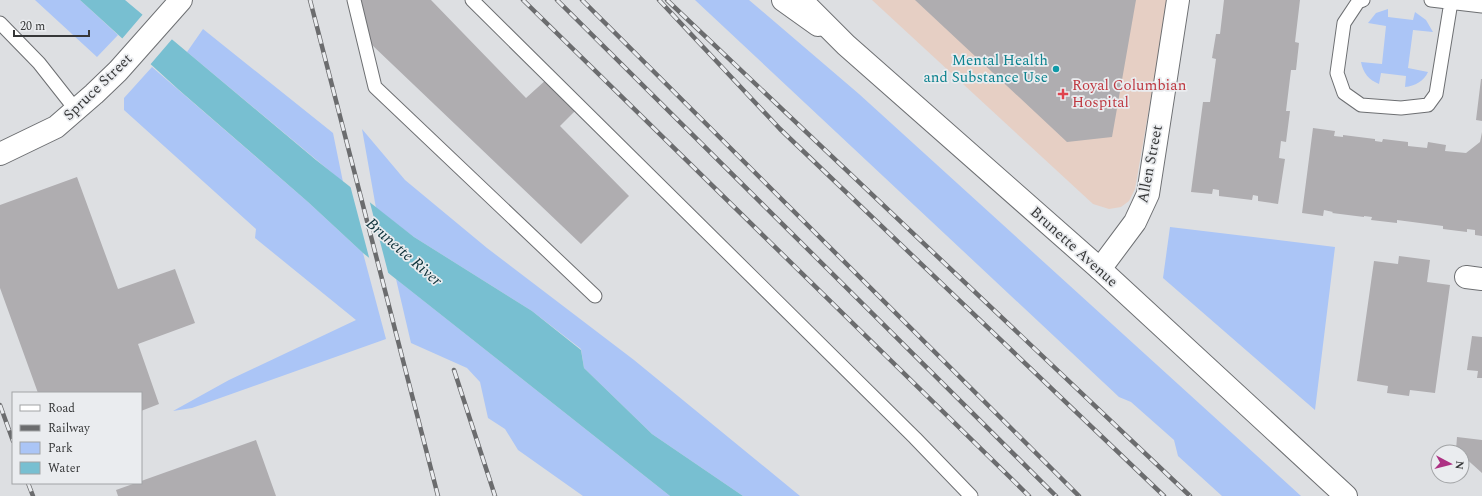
<svg xmlns="http://www.w3.org/2000/svg" width="1482" height="496" font-family="Spectral,serif">
<style>
.medical{fill:#e6cfc4}
.green{fill:#abc5f6}
.water{fill:#78bfd1}
.pier{fill:#dddfe2}
.building{fill:#afadb0}
.lines{fill:none;stroke-linecap:round;stroke-linejoin:round}
.lane-casing{stroke:#6d6f72;stroke-width:15}
.street-casing{stroke:#6d6f72;stroke-width:24}
.primary-casing{stroke:#6d6f72;stroke-width:24}
.lane{stroke:#fff;stroke-width:13}
.street{stroke:#fff;stroke-width:22}
.primary{stroke:#fff;stroke-width:22}
.rail-casing{stroke:#6b6c6e;stroke-width:4.5}
.rail{stroke:#eaecef;stroke-width:3;stroke-dasharray:9;stroke-linecap:butt}
.culture-dot{fill:#0f9aa8;stroke:#eaecef;stroke-width:1.5}
.health-dot{fill:#e0444e;stroke:#eaecef;stroke-width:1.5}
.labels{text-anchor:middle;dominant-baseline:central;stroke-width:3.5;stroke-linejoin:round;paint-order:stroke}
.culture-label{font-size:15px;fill:#0d838f;stroke:#eaecef;text-anchor:end}
.health-label{font-size:15px;fill:#be3a42;stroke:#eaecef;text-anchor:start}
.street-label{font-size:15px;fill:#363738;stroke:#eaecef}
.water-label{font-size:16px;font-style:italic;fill:#0f323a;stroke:#eaecef}
</style>
<rect width="100%" height="100%" fill="#dddfe2"/>
<path class="medical" d="M 872,0 L 1168,0 L 1135,189 L 1129,201 L 1121,207 L 1109,209 L 1093,204 Z"/>
<path class="green" d="M 35,0 L 80,0 L 118,35 L 97,57 Z
M 695,0 L 749,0 L 859,94 L 1301,496 L 1222,496 L 1178,456 L 1174,440 L 1131,402 L 1119,397 Z
M 1388,9 L 1388,17 L 1413,20 L 1415,12 L 1426,20 L 1433,32 L 1413,30 L 1408,68 L 1428,72 C 1424,81 1415,86 1405,87 L 1406,76 L 1381,73 L 1379,84 C 1369,80 1363,73 1361,62 L 1382,64 L 1386,26 L 1368,23 L 1376,13 Z
M 203,29 L 333,133 L 343,182 L 187,52 Z
M 152,67 L 308,202 L 363,253 L 386,339 L 192,408 L 173,411 L 229,380 L 356,320 L 255,238 L 256,229 L 124,110 L 124,98 Z
M 362,129 L 405,180 L 487,248 L 634,360 L 800,496 L 743,496 L 652,434 L 584,368 L 581,349 L 532,311 L 414,237 L 376,208 Z
M 1170,227 L 1335,247 L 1315,410 L 1163,278 Z
M 396,279 L 670,496 L 583,496 L 518,450 L 505,429 L 488,418 L 480,382 L 467,368 L 411,343 Z"/>
<path class="water" d="M 80,0 L 125,0 L 316,160 L 414,237 L 532,311 L 581,350 L 584,368 L 652,434 L 743,496 L 670,496 L 363,253 L 308,202 L 179,90 Z"/>
<path class="pier" d="M 144,13 L 173,38 L 149,66 L 121,40 Z
M 350,185 L 369,199 L 389,276 L 370,261 Z"/>
<path class="building" d="M 360,0 L 431,0 L 526,98 L 547,79 L 576,110 L 560,126 L 629,196 L 581,244 L 371,44 Z
M 915,0 L 1136,0 L 1112,137 L 1067,142 Z
M 1224,0 L 1300,0 L 1295,42 L 1299,43 L 1296,70 L 1291,70 L 1286,111 L 1290,111 L 1286,142 L 1281,141 L 1279,158 L 1285,159 L 1278,204 L 1258,201 L 1258,196 L 1253,195 L 1252,200 L 1219,196 L 1219,190 L 1213,189 L 1212,194 L 1191,192 L 1203,102 L 1210,102 L 1216,59 L 1212,58 L 1216,34 L 1220,34 Z
M 1481,79 L 1482,79 L 1482,121 L 1476,120 Z
M 1313,128 L 1335,131 L 1334,136 L 1343,137 L 1343,135 L 1375,139 L 1375,141 L 1382,142 L 1383,139 L 1408,142 L 1408,146 L 1427,148 L 1428,142 L 1446,145 L 1445,151 L 1466,153 L 1480,142 L 1482,132 L 1482,236 L 1475,235 L 1475,230 L 1467,229 L 1467,232 L 1443,229 L 1443,226 L 1397,220 L 1397,223 L 1371,220 L 1372,217 L 1364,216 L 1364,217 L 1332,213 L 1333,212 L 1324,210 L 1323,216 L 1302,213 Z
M 77,177 L 118,289 L 175,269 L 195,323 L 138,344 L 159,404 L 141,411 L 141,393 L 38,393 L 0,288 L 0,205 Z
M 1399,256 L 1430,260 L 1427,282 L 1450,285 L 1435,393 L 1410,390 L 1409,396 L 1387,393 L 1388,386 L 1357,381 L 1374,261 L 1398,264 Z
M 1472,336 L 1482,337 L 1482,378 L 1477,378 L 1478,371 L 1467,370 Z
M 1457,437 L 1482,440 L 1482,473 L 1462,455 L 1462,452 L 1456,450 Z
M 256,440 L 276,496 L 118,496 L 116,490 Z"/>
<g class="lines">
<g class="lane-casing">
<path id="lane" d="M 354,0 L 375,87 L 595,296
M 472,0 L 915,438 L 971,496
M 1363,0 L 1358,2 L 1344,23 L 1337,73 L 1344,93 L 1361,105 L 1401,108 L 1428,105 L 1436,94 L 1451,2
M 1431,0 L 1482,6
M 0,23 L 39,63 L 76,110"/>
</g>
<g class="street-casing">
<path id="street" d="M 783,0 L 818,25
M 0,154 L 56,127 L 94,94 L 118,71 L 181,0
M 1100,269 L 1135,222 L 1148,194 L 1178,0
M 1466,277 L 1482,279"/>
</g>
<g class="primary-casing">
<path id="primary" d="M 801,0 L 846,45 L 1100,269 L 1346,496"/>
</g>
<use href="#lane" class="lane"/>
<use href="#street" class="street"/>
<use href="#primary" class="primary"/>
<g class="rail-casing">
<path id="rail" d="M 310,0 L 438,496
M 523,0 L 1029,496
M 557,0 L 1056,496
M 582,0 L 1079,496
M 659,0 L 780,129 L 1164,496
M 667,0 L 1190,496
M 454,370 L 495,496
M 0,405 L 13,441
M 28,483 L 33,496"/>
</g>
<use href="#rail" class="rail"/>
</g>
<circle class="culture-dot" cx="1056" cy="69" r="4"/>
<path class="health-dot" d="M1061 88h4v4h4v4h-4v4h-4v-4h-4v-4h4z"/>
<g class="labels">
<g class="culture-label">
<text x="1048" y="60">Mental Health<tspan x="1048" dy="17">and Substance Use</tspan></text>
</g>
<g class="health-label">
<text x="1072" y="85">Royal Columbian<tspan x="1072" dy="17">Hospital</tspan></text>
</g>
<g class="street-label">
<text transform="translate(98 87) rotate(-44)">Spruce Street</text>
<text transform="translate(1150 164) rotate(-79)">Allen Street</text>
<text transform="translate(1074 247) rotate(42)">Brunette Avenue</text>
</g>
<g class="water-label">
<text transform="translate(404 252) rotate(41)">Brunette River</text>
</g>
</g>
<rect x="12" y="392" width="130" height="92" fill="#eaecef" stroke="#a2a4a6"/>
<rect x="20" y="405" width="20" height="6" fill="#ffffff" stroke="#a2a4a6"/>
<text x="48" y="412" font-size="12" fill="#363738">Road</text>
<rect x="20" y="425" width="20" height="6" fill="#6b6c6e" stroke="#a2a4a6"/>
<text x="48" y="432" font-size="12" fill="#363738">Railway</text>
<rect x="20" y="442" width="20" height="12" fill="#abc5f6" stroke="#a2a4a6"/>
<text x="48" y="452" font-size="12" fill="#363738">Park</text>
<rect x="20" y="462" width="20" height="12" fill="#78bfd1" stroke="#a2a4a6"/>
<text x="48" y="472" font-size="12" fill="#363738">Water</text>
<g transform="translate(1450 464) rotate(97)"><circle r="19" fill="#eaecef" stroke="#a2a4a6"/>
<path d="M0-3L7 15L0 10L-7 15Z" fill="#ad3183"/>
<text y="-6" font-size="11" font-weight="bold" text-anchor="middle" fill="#363738">N</text>
</g>
<path d="M14 30v6h75v-6" fill="none" stroke="#363738" stroke-width="2"/>
<text x="20" y="30" font-size="12" fill="#363738" stroke="#eaecef" stroke-width="3" paint-order="stroke">20 m</text>
</svg>
